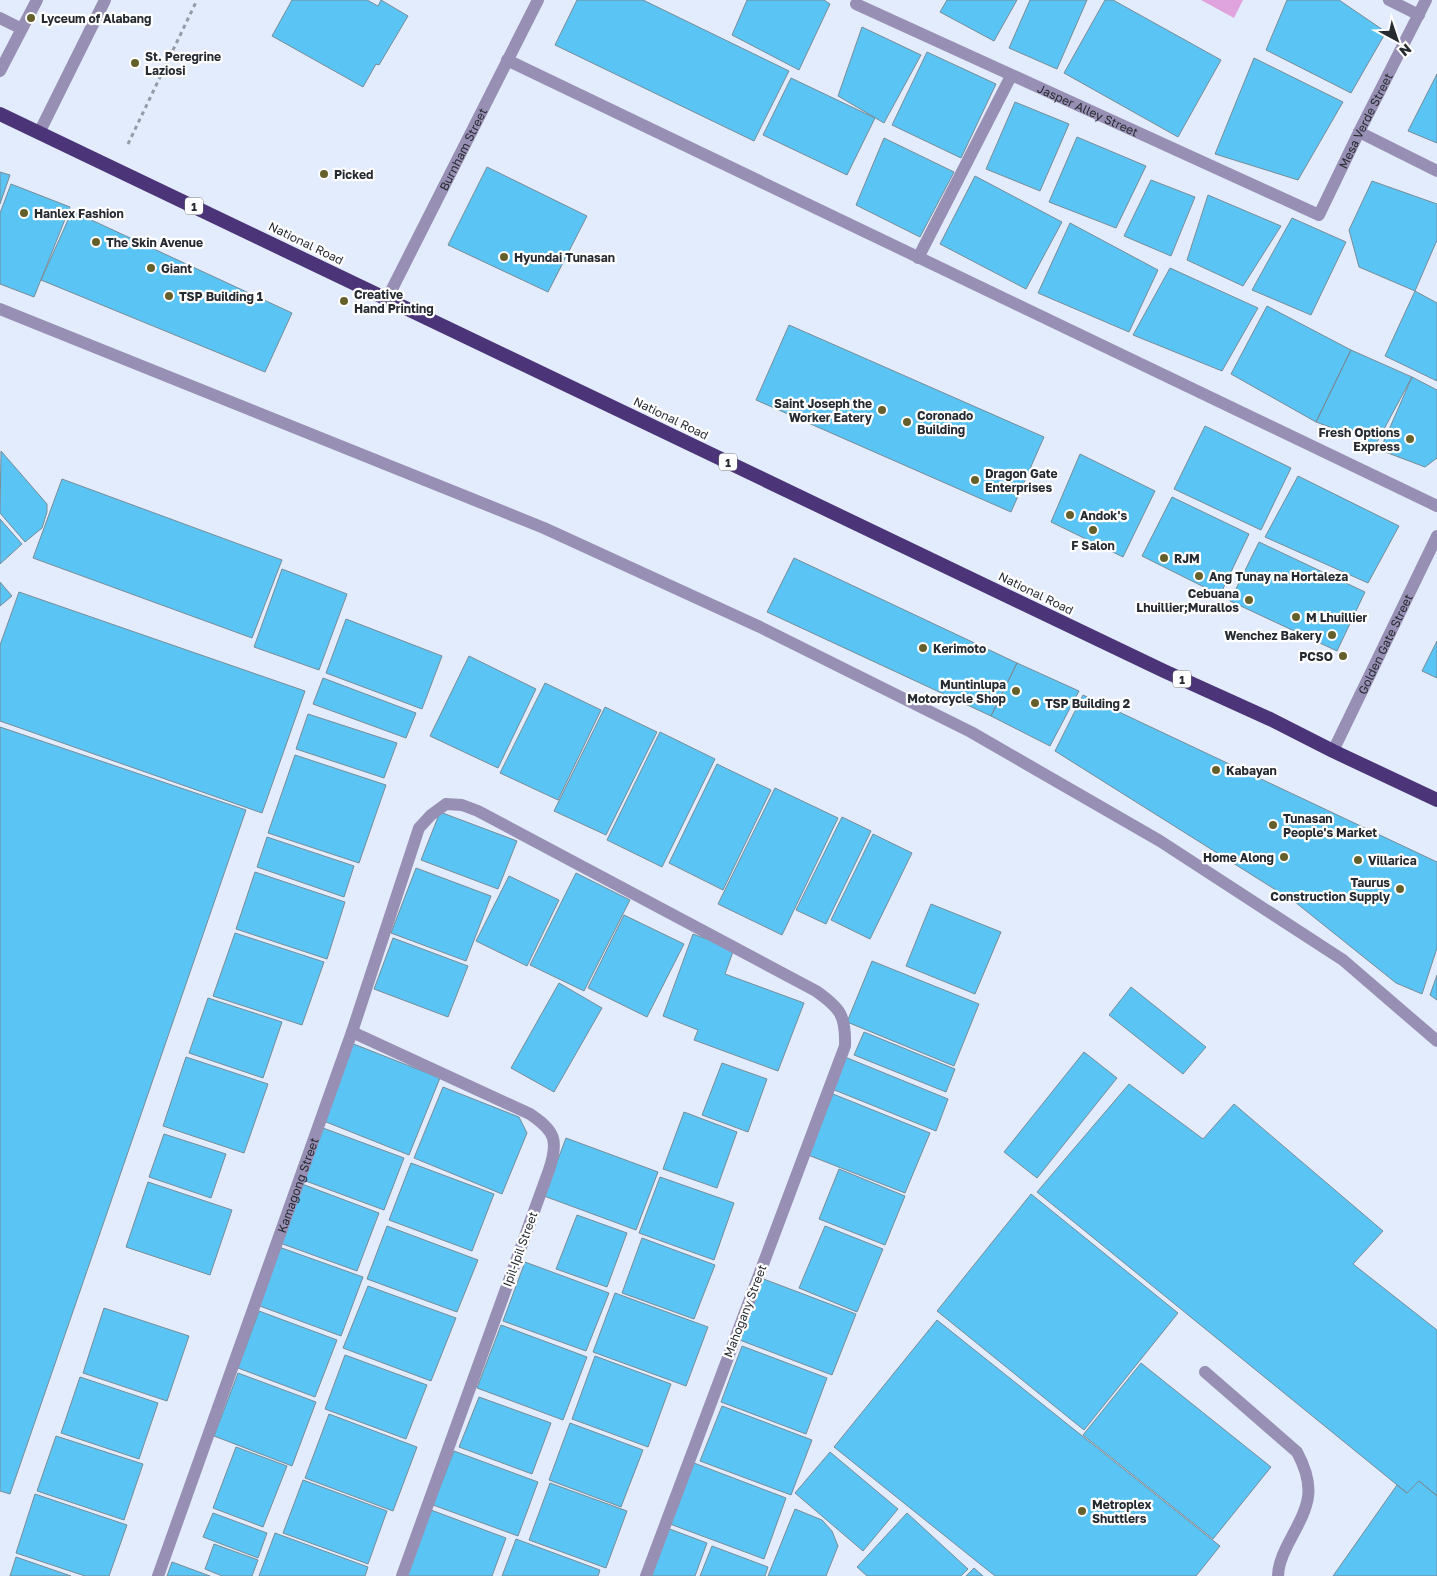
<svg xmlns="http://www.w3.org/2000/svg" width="1437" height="1576" font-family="'Golos Text',sans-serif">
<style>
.green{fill:#dfa3de}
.building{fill:#5ac4f5;stroke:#778c97}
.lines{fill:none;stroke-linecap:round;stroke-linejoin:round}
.path{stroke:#949ba7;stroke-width:3;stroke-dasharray:4 4;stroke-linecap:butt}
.service{stroke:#9890b4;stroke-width:12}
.minor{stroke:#9890b4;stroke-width:12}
.trunk{stroke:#4b3578;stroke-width:14}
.poi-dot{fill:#655f2c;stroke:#fff;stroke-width:2}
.labels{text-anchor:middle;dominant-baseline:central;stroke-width:4.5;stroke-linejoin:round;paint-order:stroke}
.shield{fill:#fff;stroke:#676a6f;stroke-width:1}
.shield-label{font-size:11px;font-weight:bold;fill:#262a31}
.poi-label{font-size:12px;font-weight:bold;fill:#262a31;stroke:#fff;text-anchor:start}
.street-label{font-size:12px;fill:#262a31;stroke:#fff}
</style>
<rect width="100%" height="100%" fill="#e3ecfc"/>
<path class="green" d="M 1201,0 L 1243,0 L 1234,18 Z"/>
<path class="building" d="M 292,0 L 367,0 L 378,6 L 381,0 L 408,16 L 379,65 L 376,64 L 363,87 L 272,36 Z
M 577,0 L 643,0 L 789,71 L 754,141 L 555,45 Z
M 747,0 L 824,0 L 830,4 L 799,70 L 732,35 Z
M 947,0 L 1017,0 L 994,41 L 940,12 Z
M 1030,0 L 1087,0 L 1057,69 L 1009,48 Z
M 1105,0 L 1113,0 L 1221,60 L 1178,137 L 1064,73 Z
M 1287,0 L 1339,0 L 1386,32 L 1351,93 L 1266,50 Z
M 862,27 L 921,55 L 884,123 L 838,96 Z
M 927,52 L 996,84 L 961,158 L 892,125 Z
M 1254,58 L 1343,102 L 1298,180 L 1215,154 Z
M 1437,74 L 1437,143 L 1408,131 Z
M 791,78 L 875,118 L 847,175 L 763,135 Z
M 1015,102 L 1069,124 L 1040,191 L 986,169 Z
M 1077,137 L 1146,166 L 1116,228 L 1049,202 Z
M 884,138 L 954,172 L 920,237 L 856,205 Z
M 487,167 L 587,216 L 548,292 L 448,245 Z
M 0,172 L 10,175 L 0,204 Z
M 975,176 L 1062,222 L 1026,289 L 940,244 Z
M 1151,180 L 1195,197 L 1171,256 L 1124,236 Z
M 1372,181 L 1437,204 L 1437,240 L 1415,291 L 1359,267 L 1349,230 Z
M 11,184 L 70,207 L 34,297 L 0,284 L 0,213 Z
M 1208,195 L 1281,226 L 1243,286 L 1187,260 Z
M 72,211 L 292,313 L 265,372 L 41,280 Z
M 1292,218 L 1346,242 L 1311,315 L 1252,290 Z
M 1070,223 L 1158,270 L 1129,332 L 1038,293 Z
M 1170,268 L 1258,308 L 1222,371 L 1133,335 Z
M 1415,291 L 1437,303 L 1437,381 L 1385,356 Z
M 1267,306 L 1351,350 L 1316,422 L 1231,374 Z
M 789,325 L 1044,437 L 1011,512 L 756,400 Z
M 1351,350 L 1412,377 L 1376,444 L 1316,422 Z
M 1412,377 L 1437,390 L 1437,458 L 1425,467 L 1380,450 Z
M 1205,426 L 1291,468 L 1261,530 L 1174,489 Z
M 1,451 L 47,504 L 47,512 L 42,528 L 25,542 L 0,513 Z
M 1080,454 L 1155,491 L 1123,557 L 1051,522 Z
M 1298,476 L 1399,526 L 1368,583 L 1265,537 Z
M 62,479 L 282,560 L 252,638 L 33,558 Z
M 1172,497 L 1249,534 L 1220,595 L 1142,556 Z
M 0,519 L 22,544 L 0,564 Z
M 1259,542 L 1365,592 L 1337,651 L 1230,601 Z
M 794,558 L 1017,663 L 991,716 L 767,612 Z
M 282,569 L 347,594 L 319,670 L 254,647 Z
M 0,582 L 12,596 L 0,606 Z
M 19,592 L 305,691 L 262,813 L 0,721 L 0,645 Z
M 346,619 L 442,656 L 422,709 L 326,673 Z
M 1437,641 L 1437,678 L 1422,671 Z
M 469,656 L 536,689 L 498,768 L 430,736 Z
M 1017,663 L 1079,691 L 1050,746 L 991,716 Z
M 323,678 L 416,713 L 406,738 L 313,704 Z
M 545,683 L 601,710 L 558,800 L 500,773 Z
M 1083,695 L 1437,862 L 1437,948 L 1422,994 L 1396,983 L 1295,902 L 1055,751 Z
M 605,707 L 657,732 L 606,835 L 554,811 Z
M 308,714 L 397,743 L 384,778 L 296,749 Z
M 0,727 L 246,810 L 10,1494 L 0,1491 Z
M 660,732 L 715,759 L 662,867 L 607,840 Z
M 295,755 L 386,785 L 359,863 L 268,833 Z
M 717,764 L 771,790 L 723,890 L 669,863 Z
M 775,788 L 838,818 L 782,935 L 718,904 Z
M 440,812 L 517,841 L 498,889 L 421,860 Z
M 842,817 L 871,831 L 826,924 L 796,910 Z
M 873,834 L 912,853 L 870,939 L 831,920 Z
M 267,837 L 354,866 L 344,897 L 257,867 Z
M 416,868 L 491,896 L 466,961 L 391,933 Z
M 255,872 L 345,902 L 327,959 L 236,929 Z
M 576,873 L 630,900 L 584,991 L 530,965 Z
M 509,876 L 559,900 L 527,966 L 476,941 Z
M 931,904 L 1001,932 L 975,994 L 906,966 Z
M 624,915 L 684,944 L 647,1017 L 588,988 Z
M 235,933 L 324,962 L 302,1025 L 213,996 Z
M 693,934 L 734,949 L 725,974 L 804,1003 L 778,1071 L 694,1040 L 698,1030 L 663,1016 Z
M 393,938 L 468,966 L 448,1017 L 374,989 Z
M 872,961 L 979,1004 L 954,1066 L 847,1022 Z
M 1437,975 L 1437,1000 L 1430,995 Z
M 559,983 L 602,1008 L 554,1092 L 511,1068 Z
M 1131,987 L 1206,1047 L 1183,1074 L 1109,1015 Z
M 208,998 L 282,1022 L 263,1078 L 189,1053 Z
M 864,1032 L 955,1069 L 946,1092 L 854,1055 Z
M 346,1041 L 440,1078 L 409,1155 L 316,1118 Z
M 1084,1052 L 1117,1078 L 1037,1178 L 1004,1152 Z
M 186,1057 L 268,1084 L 244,1153 L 163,1126 Z
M 845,1057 L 948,1099 L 936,1131 L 832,1089 Z
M 722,1063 L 767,1079 L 748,1132 L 702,1115 Z
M 1129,1084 L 1203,1139 L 1234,1104 L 1383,1231 L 1353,1264 L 1437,1330 L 1437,1496 L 1419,1481 L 1407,1493 L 1037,1192 Z
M 443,1087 L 519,1117 L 527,1133 L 502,1194 L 414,1158 Z
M 833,1094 L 930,1133 L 905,1193 L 808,1155 Z
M 684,1112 L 737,1132 L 717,1188 L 663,1169 Z
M 323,1128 L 404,1158 L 384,1210 L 303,1180 Z
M 164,1134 L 226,1154 L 211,1198 L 149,1177 Z
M 566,1138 L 658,1172 L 636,1230 L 544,1196 Z
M 411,1163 L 494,1194 L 472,1251 L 389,1220 Z
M 839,1169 L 905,1196 L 885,1245 L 819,1219 Z
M 660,1177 L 734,1203 L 714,1260 L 639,1233 Z
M 148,1182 L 232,1210 L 210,1275 L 126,1247 Z
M 302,1184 L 379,1213 L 357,1271 L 280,1243 Z
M 1031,1194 L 1178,1313 L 1084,1430 L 937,1311 Z
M 577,1215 L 627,1233 L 607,1287 L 556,1269 Z
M 387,1226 L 478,1260 L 457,1312 L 367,1279 Z
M 825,1226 L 883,1249 L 857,1312 L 799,1288 Z
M 642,1238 L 715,1265 L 694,1319 L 622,1293 Z
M 279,1247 L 363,1277 L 341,1336 L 257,1305 Z
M 525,1262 L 609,1293 L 586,1351 L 503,1321 Z
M 761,1278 L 856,1314 L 832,1375 L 737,1339 Z
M 368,1286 L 456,1318 L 431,1381 L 343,1348 Z
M 615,1293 L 708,1327 L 686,1386 L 593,1352 Z
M 104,1308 L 189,1336 L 167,1401 L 83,1373 Z
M 259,1311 L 337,1340 L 315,1397 L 238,1368 Z
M 937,1320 L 1220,1546 L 1196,1576 L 995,1576 L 834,1447 Z
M 501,1325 L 587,1357 L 563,1420 L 477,1388 Z
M 742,1346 L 827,1378 L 806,1434 L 721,1402 Z
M 345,1355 L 427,1385 L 406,1439 L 325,1409 Z
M 595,1356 L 671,1384 L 648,1447 L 572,1419 Z
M 1141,1363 L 1271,1467 L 1213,1539 L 1083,1435 Z
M 238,1373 L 316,1402 L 292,1466 L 214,1436 Z
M 80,1377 L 158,1403 L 139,1459 L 61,1433 Z
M 479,1397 L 551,1423 L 532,1474 L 459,1447 Z
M 722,1406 L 812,1440 L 791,1495 L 700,1461 Z
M 329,1414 L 417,1447 L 393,1511 L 305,1478 Z
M 570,1423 L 643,1450 L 621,1507 L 549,1480 Z
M 56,1436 L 143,1464 L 124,1520 L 37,1491 Z
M 236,1447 L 287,1466 L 263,1527 L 213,1508 Z
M 454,1451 L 538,1482 L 518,1536 L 433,1505 Z
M 830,1452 L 898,1509 L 863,1551 L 795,1493 Z
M 694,1463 L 786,1498 L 764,1559 L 670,1524 Z
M 303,1480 L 387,1511 L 368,1564 L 283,1533 Z
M 1419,1481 L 1437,1496 L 1437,1576 L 1333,1576 L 1397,1485 L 1407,1493 Z
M 550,1483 L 627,1511 L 606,1568 L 529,1540 Z
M 35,1494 L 127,1525 L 109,1576 L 85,1576 L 16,1553 Z
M 795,1509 L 822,1520 L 832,1531 L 838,1546 L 826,1576 L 768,1576 Z
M 431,1510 L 506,1538 L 492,1576 L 410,1576 L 406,1575 Z
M 213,1513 L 267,1533 L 258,1558 L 203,1537 Z
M 907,1513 L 968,1569 L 961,1576 L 867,1576 L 857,1567 Z
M 667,1528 L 707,1543 L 695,1576 L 648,1576 Z
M 275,1533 L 368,1567 L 365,1576 L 259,1576 Z
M 516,1539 L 600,1570 L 598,1576 L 502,1576 Z
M 214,1544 L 258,1560 L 252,1576 L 222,1576 L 205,1569 Z
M 712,1546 L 768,1567 L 765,1576 L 700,1576 Z
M 16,1557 L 71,1576 L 10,1576 Z
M 172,1562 L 210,1576 L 167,1576 Z
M 974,1568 L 983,1576 L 966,1576 Z"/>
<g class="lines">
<path class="path" d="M 128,144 L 197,0"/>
<path class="service" d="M 1389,0 L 1419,15
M 0,18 L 22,29
M 0,71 L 37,0
M 39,133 L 105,0
M 1205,1372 L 1297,1452 C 1319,1493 1306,1509 1287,1546 C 1282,1556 1278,1565 1278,1576"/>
<g class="minor">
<path id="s1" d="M 856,4 L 1319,215 L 1359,132 L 1426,0"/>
<path d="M 507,60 L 1437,506"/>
<path d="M 1359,132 L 1437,171"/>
<path d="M 918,258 L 1011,76"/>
<path id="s2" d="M 387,299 L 538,0"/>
<path d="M 0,309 L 544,528 L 760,627 L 971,732 L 1160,841 L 1343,960 L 1437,1041"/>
<path id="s3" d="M 1333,751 L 1437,536"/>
<path d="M 352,1032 L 530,1114 C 555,1131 559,1140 549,1170 L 402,1576"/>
<path id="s4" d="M 158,1576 L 352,1032 L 419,828 L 431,815 L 446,804 L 462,805 L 478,811 L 816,991 C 840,1008 846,1015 845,1046 L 646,1576"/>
</g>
<path class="trunk" d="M 0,114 L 1164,671 L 1270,719 L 1333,751 L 1437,800"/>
</g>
<g class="poi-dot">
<circle cx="31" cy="18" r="5"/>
<circle cx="135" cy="63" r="5"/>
<circle cx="324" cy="174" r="5"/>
<circle cx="24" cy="213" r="5"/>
<circle cx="96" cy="242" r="5"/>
<circle cx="504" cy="257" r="5"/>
<circle cx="151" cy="268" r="5"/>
<circle cx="169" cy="296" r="5"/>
<circle cx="344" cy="301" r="5"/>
<circle cx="882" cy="410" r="5"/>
<circle cx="907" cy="422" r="5"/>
<circle cx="1410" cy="439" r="5"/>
<circle cx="975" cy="480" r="5"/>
<circle cx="1070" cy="515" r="5"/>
<circle cx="1093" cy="530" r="5"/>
<circle cx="1164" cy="558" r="5"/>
<circle cx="1199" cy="576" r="5"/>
<circle cx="1249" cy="600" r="5"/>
<circle cx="1296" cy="617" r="5"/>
<circle cx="1332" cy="635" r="5"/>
<circle cx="923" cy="648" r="5"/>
<circle cx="1343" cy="656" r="5"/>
<circle cx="1016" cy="691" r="5"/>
<circle cx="1035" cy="703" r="5"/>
<circle cx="1216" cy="770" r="5"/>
<circle cx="1273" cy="825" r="5"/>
<circle cx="1284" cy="857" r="5"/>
<circle cx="1358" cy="860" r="5"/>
<circle cx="1400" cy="889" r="5"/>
<circle cx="1082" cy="1511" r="5"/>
</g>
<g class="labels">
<g class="shield">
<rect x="185" y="197.5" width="18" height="17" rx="4"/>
<rect x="719" y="453.5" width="18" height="17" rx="4"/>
<rect x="1173" y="670.5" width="18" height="17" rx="4"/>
</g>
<g class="shield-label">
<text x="194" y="206">1</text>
<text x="728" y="462">1</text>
<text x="1182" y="679">1</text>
</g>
<g class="poi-label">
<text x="41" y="18">Lyceum of Alabang</text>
<text x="145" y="56">St. Peregrine<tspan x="145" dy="14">Laziosi</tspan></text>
<text x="334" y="174">Picked</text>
<text x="34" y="213">Hanlex Fashion</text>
<text x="106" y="242">The Skin Avenue</text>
<text x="514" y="257">Hyundai Tunasan</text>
<text x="161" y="268">Giant</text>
<text x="354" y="294">Creative<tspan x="354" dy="14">Hand Printing</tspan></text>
<text x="179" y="296">TSP Building 1</text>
<text x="872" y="403" text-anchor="end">Saint Joseph the<tspan x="872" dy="14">Worker Eatery</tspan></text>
<text x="917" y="415">Coronado<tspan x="917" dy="14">Building</tspan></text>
<text x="1400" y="432" text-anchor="end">Fresh Options<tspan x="1400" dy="14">Express</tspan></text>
<text x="985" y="473">Dragon Gate<tspan x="985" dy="14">Enterprises</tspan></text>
<text x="1080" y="515">Andok's</text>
<text x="1093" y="545" text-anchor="middle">F Salon</text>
<text x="1174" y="558">RJM</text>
<text x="1209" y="576">Ang Tunay na Hortaleza</text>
<text x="1239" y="593" text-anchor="end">Cebuana<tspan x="1239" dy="14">Lhuillier;Murallos</tspan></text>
<text x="1306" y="617">M Lhuillier</text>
<text x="1322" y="635" text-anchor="end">Wenchez Bakery</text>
<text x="933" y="648">Kerimoto</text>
<text x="1333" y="656" text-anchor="end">PCSO</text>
<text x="1006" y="684" text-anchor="end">Muntinlupa<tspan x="1006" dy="14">Motorcycle Shop</tspan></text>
<text x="1045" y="703">TSP Building 2</text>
<text x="1226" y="770">Kabayan</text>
<text x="1283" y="818">Tunasan<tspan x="1283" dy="14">People's Market</tspan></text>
<text x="1274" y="857" text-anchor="end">Home Along</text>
<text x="1368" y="860">Villarica</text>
<text x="1390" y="882" text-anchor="end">Taurus<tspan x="1390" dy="14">Construction Supply</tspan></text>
<text x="1092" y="1504">Metroplex<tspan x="1092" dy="14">Shuttlers</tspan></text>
</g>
<g class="street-label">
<text stroke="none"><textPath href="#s1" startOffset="255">Jasper Alley Street</textPath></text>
<text stroke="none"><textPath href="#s1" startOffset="614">Mesa Verde Street</textPath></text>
<text stroke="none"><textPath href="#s2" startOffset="168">Burnham Street</textPath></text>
<text transform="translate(306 243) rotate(26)">National Road</text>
<text transform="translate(671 418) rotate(26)">National Road</text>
<text transform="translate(1036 593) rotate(26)">National Road</text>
<text stroke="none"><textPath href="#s3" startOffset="119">Golden Gate Street</textPath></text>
<text stroke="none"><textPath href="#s4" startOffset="415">Kamagong Street</textPath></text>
<text transform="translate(520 1249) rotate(-70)">Ipil-Ipil Street</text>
<text transform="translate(745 1311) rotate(-69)">Mahogany Street</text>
</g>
</g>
<g transform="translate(1397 40) rotate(140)" stroke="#ffffff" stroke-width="4" paint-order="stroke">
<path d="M0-4L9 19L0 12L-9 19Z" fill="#262a31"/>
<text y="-8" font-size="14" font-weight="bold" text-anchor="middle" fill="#262a31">N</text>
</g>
</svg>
